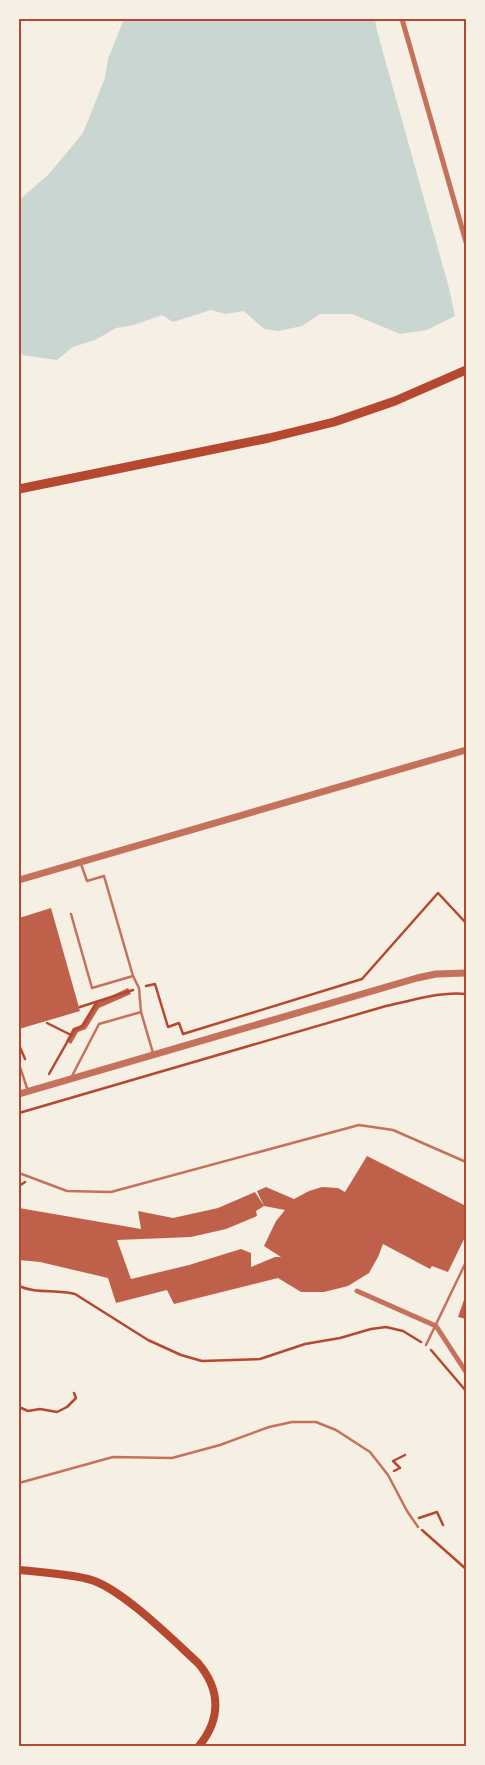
<svg xmlns="http://www.w3.org/2000/svg" width="485" height="1765" font-family="'Space Grotesk',sans-serif">
<style>
.water{fill:#c9d6d2}
.building{fill:#bf614a}
.lines{fill:none;stroke-linecap:round;stroke-linejoin:round}
.path{stroke:#b5482f;stroke-width:2.5}
.service{stroke:#c5725c;stroke-width:2.5}
.minor{stroke:#c5725c;stroke-width:5}
.tertiary{stroke:#c5725c;stroke-width:7}
.secondary{stroke:#b5482f;stroke-width:8}
.primary{stroke:#b5482f;stroke-width:9}
.neatline{fill:none;stroke:#b5482f;stroke-width:2}
</style>
<rect width="100%" height="100%" fill="#f6efe4"/>
<path class="water" d="M 124,19 L 375,19 L 377,31 L 449,288 L 455,316 L 427,330 L 400,334 L 352,314 L 320,314 L 302,326 L 278,331 L 264,329 L 244,311 L 226,314 L 211,310 L 173,322 L 162,315 L 134,325 L 116,328 L 95,340 L 73,347 L 57,360 L 22,355 L 19,351 L 19,281 L 21,278 L 19,275 L 19,200 L 49,174 L 83,133 L 105,78 L 108,59 Z"/>
<path class="building" d="M 51,908 L 80,1011 L 19,1029 L 19,918 Z
M 128,988 L 131,994 L 99,1008 L 86,1029 L 78,1032 L 71,1044 L 66,1041 L 73,1028 L 81,1025 L 94,1004 Z
M 367,1156 L 466,1206 L 466,1235 L 448,1272 L 432,1266 L 430,1269 L 383,1244 L 378,1257 L 369,1273 L 348,1286 L 324,1292 L 301,1292 L 278,1278 L 174,1304 L 167,1290 L 116,1303 L 108,1278 L 40,1262 L 19,1260 L 19,1208 L 141,1229 L 138,1211 L 173,1218 L 218,1208 L 255,1192 L 264,1206 L 256,1211 L 257,1216 L 226,1229 L 191,1237 L 117,1240 L 131,1279 L 189,1265 L 241,1249 L 251,1253 L 251,1267 L 275,1257 L 281,1257 L 264,1246 L 276,1221 L 285,1210 L 264,1206 L 257,1191 L 266,1187 L 294,1199 L 309,1191 L 322,1187 L 338,1188 L 345,1192 Z
M 466,1294 L 466,1319 L 458,1317 Z"/>
<g class="lines">
<path class="path" d="M 146,986 L 155,984 L 168,1027 L 179,1023 L 183,1034 L 362,979 L 438,893 L 466,923
M 80,1007 L 133,990
M 47,1023 L 71,1035
M 19,1045 L 25,1059
M 49,1074 L 74,1030 L 83,1026 L 97,1002
M 19,1113 L 386,1006 C 412,1001 440,991 466,994
M 19,1186 L 25,1182
M 19,1286 C 36,1294 56,1289 75,1294 L 148,1340 L 181,1355 L 202,1361 L 260,1359 L 305,1344 L 340,1338 L 371,1329 L 386,1327 L 403,1331 L 421,1342
M 431,1350 L 466,1391
M 19,1407 L 28,1411 L 40,1409 L 57,1412 L 67,1407 L 76,1398 L 74,1393
M 394,1471 L 400,1468 L 393,1461 L 405,1455
M 419,1518 L 437,1512 L 443,1525
M 422,1530 L 466,1569"/>
<path class="service" d="M 81,864 L 87,881 L 104,876 L 133,976 L 139,988 L 141,1012
M 71,914 L 92,988 L 133,976
M 19,1064 L 28,1091
M 72,1076 L 99,1024 L 141,1012 L 153,1053
M 19,1173 L 67,1191 L 111,1192 L 359,1125 L 393,1130 L 466,1162
M 426,1345 L 466,1262
M 19,1483 L 113,1457 L 172,1458 L 220,1445 L 269,1427 L 292,1422 L 316,1422 L 336,1430 L 370,1452 L 388,1475 L 407,1511 L 418,1527"/>
<path class="minor" d="M 402,19 L 466,242
M 357,1291 L 436,1326 L 466,1372"/>
<path class="tertiary" d="M 19,880 L 466,750
M 19,1094 L 417,978 L 436,974 L 466,973"/>
<path class="secondary" d="M 19,1570 C 40,1572 67,1574 88,1579 C 119,1586 173,1640 198,1663 C 221,1690 221,1719 199,1746"/>
<path class="primary" d="M 19,489 L 269,438 L 334,422 L 395,401 L 466,370"/>
</g>
<rect width="485" height="1765" fill="none" stroke="#f6efe4" stroke-width="40"/>
<rect x="20" y="20" width="445" height="1725" class="neatline"/>
</svg>
